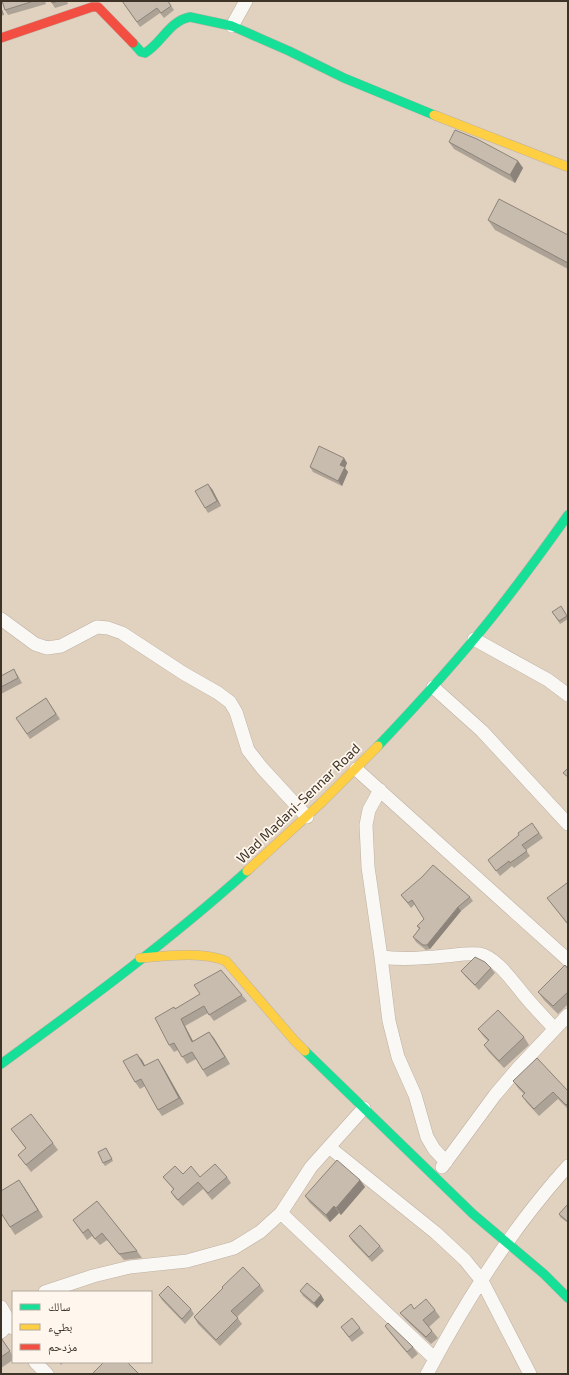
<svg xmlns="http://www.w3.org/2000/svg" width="569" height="1375" font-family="'Exo 2','Noto Naskh Arabic',sans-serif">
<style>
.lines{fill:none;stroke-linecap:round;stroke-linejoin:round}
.street-casing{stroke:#bdb1a2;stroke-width:14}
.fast-casing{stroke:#bdb1a2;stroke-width:10}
.slow-casing{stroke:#bdb1a2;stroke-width:10}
.jam-casing{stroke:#bdb1a2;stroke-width:10}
.street{stroke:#faf8f5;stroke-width:13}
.fast{stroke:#16e098;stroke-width:9}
.slow{stroke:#ffcf43;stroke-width:9}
.jam{stroke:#f24e42;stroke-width:9}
.wall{fill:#aca296}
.shaded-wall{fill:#8c847a}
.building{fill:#c8bcae;stroke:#8c847a}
.labels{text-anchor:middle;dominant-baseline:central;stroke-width:3.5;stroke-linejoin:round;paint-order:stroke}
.street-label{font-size:14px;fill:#3d3326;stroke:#fff7ed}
</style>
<rect width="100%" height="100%" fill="#e1d1bf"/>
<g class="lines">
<g class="street-casing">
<path id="street" d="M 232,26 L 246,1
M 1,619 L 35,644 L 47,648 L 61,646 L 97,627 L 108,628 L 122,633 L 183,673 L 218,693 L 230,702 L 236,712 L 248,750 L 262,768 L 307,817
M 474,639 L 548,680 L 568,695
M 433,687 L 482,731 L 568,824
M 356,769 L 568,960
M 380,790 L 369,810 L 366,825 L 368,867 L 381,957 L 389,1021 L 398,1057 L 415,1095 L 427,1137 L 434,1149 L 446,1162
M 381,957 C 403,960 424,958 445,956 C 456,955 468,953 479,954 C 498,957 517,988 530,1002 C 538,1011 546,1020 555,1029
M 329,1147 L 436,1233 L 465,1260 L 482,1281 L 530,1374
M 442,1167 L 495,1095 L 518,1068 L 568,1015
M 281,1213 L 435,1359
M 45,1292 L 93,1276 L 130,1267 L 187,1261 L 234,1248 L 260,1232 L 281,1213 L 311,1167 L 364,1108
M 1,1307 L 13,1328
M 1,1332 L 13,1320
M 35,1362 L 47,1374
M 427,1374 C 466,1300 512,1228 568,1166"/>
</g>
<g class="fast-casing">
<path id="fast" d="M 133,43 L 141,52 L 145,53 C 162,43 169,21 190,17 L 232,26 L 289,51 L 344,78 L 434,115
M 378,746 C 418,704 457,661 493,616 C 519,583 544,549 568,515
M 305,1051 L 473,1214 L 544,1274 L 568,1298
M 1,1064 C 85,1003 169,941 247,871"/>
</g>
<g class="slow-casing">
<path id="slow" d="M 434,115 L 568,167
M 247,871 L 321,803 L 378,746
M 140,958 C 165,956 203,951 226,961 L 294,1040 L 305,1051"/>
</g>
<g class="jam-casing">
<path id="jam" d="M 1,38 L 92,7 L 98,7 L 133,43"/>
</g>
<use href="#street" class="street"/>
<use href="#fast" class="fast"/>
<use href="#slow" class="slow"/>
<use href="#jam" class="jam"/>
</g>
<path class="wall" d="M 2,1 L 45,1 L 46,4 L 8,15 L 5,10 Z
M 51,1 L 67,1 L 68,4 L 55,8 L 52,3 Z
M 122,1 L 168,1 L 174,10 L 164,18 L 160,13 L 140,27 Z
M 1,7 L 4,15 L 1,16 Z
M 449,142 L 518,161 L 523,168 L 515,183 L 454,149 Z
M 488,220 L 568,235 L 568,269 L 495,230 Z
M 344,458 L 347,463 L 345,468 L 348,472 L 342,486 L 313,472 L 310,467 Z
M 212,489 L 221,506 L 208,513 L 205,508 Z
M 561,606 L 568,617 L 568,619 L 560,624 L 552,612 Z
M 17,674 L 22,683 L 1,694 L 1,676 Z
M 46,698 L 60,719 L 30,739 L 16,718 Z
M 532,823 L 543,838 L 526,850 L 530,856 L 514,868 L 512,866 L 500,876 L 488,860 L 519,835 Z
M 568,885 L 568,925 L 547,898 Z
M 401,895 L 470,897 L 473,901 L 461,911 L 430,949 L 426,950 L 416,942 L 413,937 L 419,929 L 417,926 L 424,919 L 415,904 L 411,908 Z
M 491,968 L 495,973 L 479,990 L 465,976 L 461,971 Z
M 568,969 L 568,1004 L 558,1014 L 544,1000 L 538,992 Z
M 242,995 L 247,1001 L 214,1021 L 208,1013 L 185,1026 L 193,1041 L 209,1032 L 230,1064 L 207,1077 L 196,1059 L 187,1064 L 178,1050 L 174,1052 L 169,1045 L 175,1009 Z
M 478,1029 L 524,1037 L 529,1045 L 504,1068 L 489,1052 L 484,1045 L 488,1041 L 484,1037 Z
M 142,1060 L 145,1066 L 162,1065 L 184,1104 L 162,1116 L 158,1110 L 145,1086 L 140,1089 L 135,1082 Z
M 513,1081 L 568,1091 L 568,1109 L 558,1099 L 539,1116 L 527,1103 L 522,1096 L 524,1094 L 518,1088 Z
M 11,1129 L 53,1143 L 58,1150 L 31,1172 L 18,1155 L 26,1149 Z
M 106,1148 L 113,1161 L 105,1166 L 103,1163 Z
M 183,1174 L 200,1177 L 227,1177 L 231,1183 L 212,1200 L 203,1189 L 183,1206 L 175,1198 L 171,1192 L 173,1189 L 163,1177 Z
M 360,1180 L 365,1187 L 341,1215 L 339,1213 L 330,1222 L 310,1203 L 305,1196 Z
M 24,1187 L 43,1217 L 15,1235 L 10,1227 Z
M 97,1201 L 137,1251 L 142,1258 L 124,1260 L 107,1240 L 100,1245 L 92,1236 L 87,1240 L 73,1220 Z
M 568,1204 L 568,1223 L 560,1217 L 559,1214 Z
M 349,1236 L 380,1246 L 384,1251 L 372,1262 L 352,1241 Z
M 260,1285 L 264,1291 L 237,1317 L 242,1324 L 220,1346 L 198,1324 L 194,1317 Z
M 300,1291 L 321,1295 L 324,1300 L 317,1308 L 303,1296 Z
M 159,1295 L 191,1309 L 194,1314 L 185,1324 L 162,1300 Z
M 414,1309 L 435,1310 L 440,1317 L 429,1327 L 438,1338 L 431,1344 L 406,1320 L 400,1313 Z
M 385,1326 L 413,1347 L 418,1354 L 412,1359 L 390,1333 Z
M 341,1327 L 360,1328 L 364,1333 L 352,1342 Z
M 1,1337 L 13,1356 L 13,1360 L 1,1368 Z
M 59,1362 L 64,1362 L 61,1365 Z"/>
<path class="shaded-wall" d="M 1,7 L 4,15 L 1,12 Z
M 518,161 L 523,168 L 515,183 L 510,175 Z
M 344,458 L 347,463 L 345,468 L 348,472 L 342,486 L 338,481 L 340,465 Z
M 208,484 L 212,489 L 221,506 L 217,501 Z
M 458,907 L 461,911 L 430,949 L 427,945 Z
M 181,1019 L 185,1026 L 197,1049 L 192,1042 Z
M 209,1032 L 214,1038 L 230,1064 L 225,1057 Z
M 137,1054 L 142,1060 L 149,1073 L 144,1066 Z
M 158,1059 L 162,1065 L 184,1104 L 179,1098 Z
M 19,1180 L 24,1187 L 43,1217 L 38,1210 Z
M 360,1180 L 365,1187 L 341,1215 L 336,1208 Z
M 334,1206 L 339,1213 L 330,1222 L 326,1215 Z
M 321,1295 L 324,1300 L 317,1308 L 314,1303 Z"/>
<path class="building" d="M 2,1 L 34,1 L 5,10 Z
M 51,1 L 59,1 L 52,3 Z
M 122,1 L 168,1 L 171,6 L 161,13 L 157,8 L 137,22 Z
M 455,130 L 477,139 L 518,161 L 510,175 L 449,142 Z
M 499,199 L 568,235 L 568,263 L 488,220 Z
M 319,446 L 344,458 L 340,465 L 345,467 L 338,481 L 310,467 Z
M 208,484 L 217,501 L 205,508 L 195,491 Z
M 561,606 L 567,616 L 559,621 L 552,612 Z
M 14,669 L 18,678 L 1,687 L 1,676 Z
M 46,698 L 56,714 L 27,734 L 16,718 Z
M 568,768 L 568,777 L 563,773 Z
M 532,823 L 539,833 L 522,845 L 527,851 L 510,863 L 509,861 L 496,871 L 488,860 L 519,835 L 518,833 Z
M 433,865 L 470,897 L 458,907 L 427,945 L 423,945 L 413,937 L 420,928 L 417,926 L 424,919 L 412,900 L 408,903 L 401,895 L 422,877 Z
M 567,883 L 568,885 L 568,924 L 547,898 Z
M 475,957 L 485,962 L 491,968 L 475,985 L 461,971 Z
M 565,965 L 568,969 L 568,992 L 553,1006 L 538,992 Z
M 221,970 L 242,995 L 209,1015 L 204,1006 L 181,1019 L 192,1042 L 209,1032 L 225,1057 L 203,1070 L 192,1052 L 182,1057 L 174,1043 L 169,1045 L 155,1018 L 174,1007 L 175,1009 L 200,994 L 194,985 Z
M 498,1010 L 524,1037 L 499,1061 L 484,1045 L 489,1040 L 478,1029 Z
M 137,1054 L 144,1066 L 158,1059 L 179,1098 L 158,1110 L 141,1079 L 135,1082 L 123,1061 Z
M 537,1058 L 568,1091 L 567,1092 L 568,1093 L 568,1103 L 566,1105 L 553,1092 L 534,1109 L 522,1096 L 525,1093 L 513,1081 Z
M 31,1114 L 53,1143 L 26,1165 L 18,1155 L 26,1148 L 11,1129 Z
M 106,1148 L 112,1159 L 103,1163 L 98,1152 Z
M 337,1160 L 360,1180 L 336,1208 L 334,1206 L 326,1215 L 305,1196 Z
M 215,1164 L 227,1177 L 208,1193 L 198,1182 L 178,1200 L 171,1192 L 174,1189 L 163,1177 L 175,1166 L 183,1174 L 191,1166 L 200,1177 Z
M 19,1180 L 38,1210 L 10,1227 L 1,1213 L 1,1191 Z
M 97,1201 L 137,1251 L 119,1254 L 102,1233 L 95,1239 L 88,1229 L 83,1233 L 73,1220 Z
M 568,1204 L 568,1220 L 567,1221 L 559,1214 Z
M 360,1225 L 380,1246 L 369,1257 L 349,1236 Z
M 243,1267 L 260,1285 L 231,1311 L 238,1318 L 216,1340 L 194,1317 L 223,1288 L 222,1287 Z
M 307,1283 L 321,1295 L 314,1303 L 300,1291 Z
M 168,1286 L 191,1309 L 182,1319 L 159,1295 Z
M 426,1299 L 435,1310 L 423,1320 L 432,1331 L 426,1337 L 400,1313 L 411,1304 L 414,1309 Z
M 352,1318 L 360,1328 L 349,1337 L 341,1327 Z
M 388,1323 L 413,1347 L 407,1352 L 385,1326 Z
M 1,1338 L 10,1351 L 1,1357 Z
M 104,1362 L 127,1362 L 138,1373 L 137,1374 L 92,1374 Z"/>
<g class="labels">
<g class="street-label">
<text transform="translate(298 803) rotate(-44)">Wad Madani-Sennar Road</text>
</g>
</g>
<rect width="569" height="1375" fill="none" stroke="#3d3326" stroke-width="4"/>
<rect x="12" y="1291" width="140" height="72" fill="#fff7ed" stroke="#b1a99d"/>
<rect x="20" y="1304" width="20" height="6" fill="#16e098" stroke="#b1a99d"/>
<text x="48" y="1311" font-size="12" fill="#3d3326">سالك</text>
<rect x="20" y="1324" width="20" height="6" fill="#ffcf43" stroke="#b1a99d"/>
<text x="48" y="1331" font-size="12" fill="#3d3326">بطيء</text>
<rect x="20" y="1344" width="20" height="6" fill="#f24e42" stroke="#b1a99d"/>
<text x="48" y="1351" font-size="12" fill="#3d3326">مزدحم</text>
</svg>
